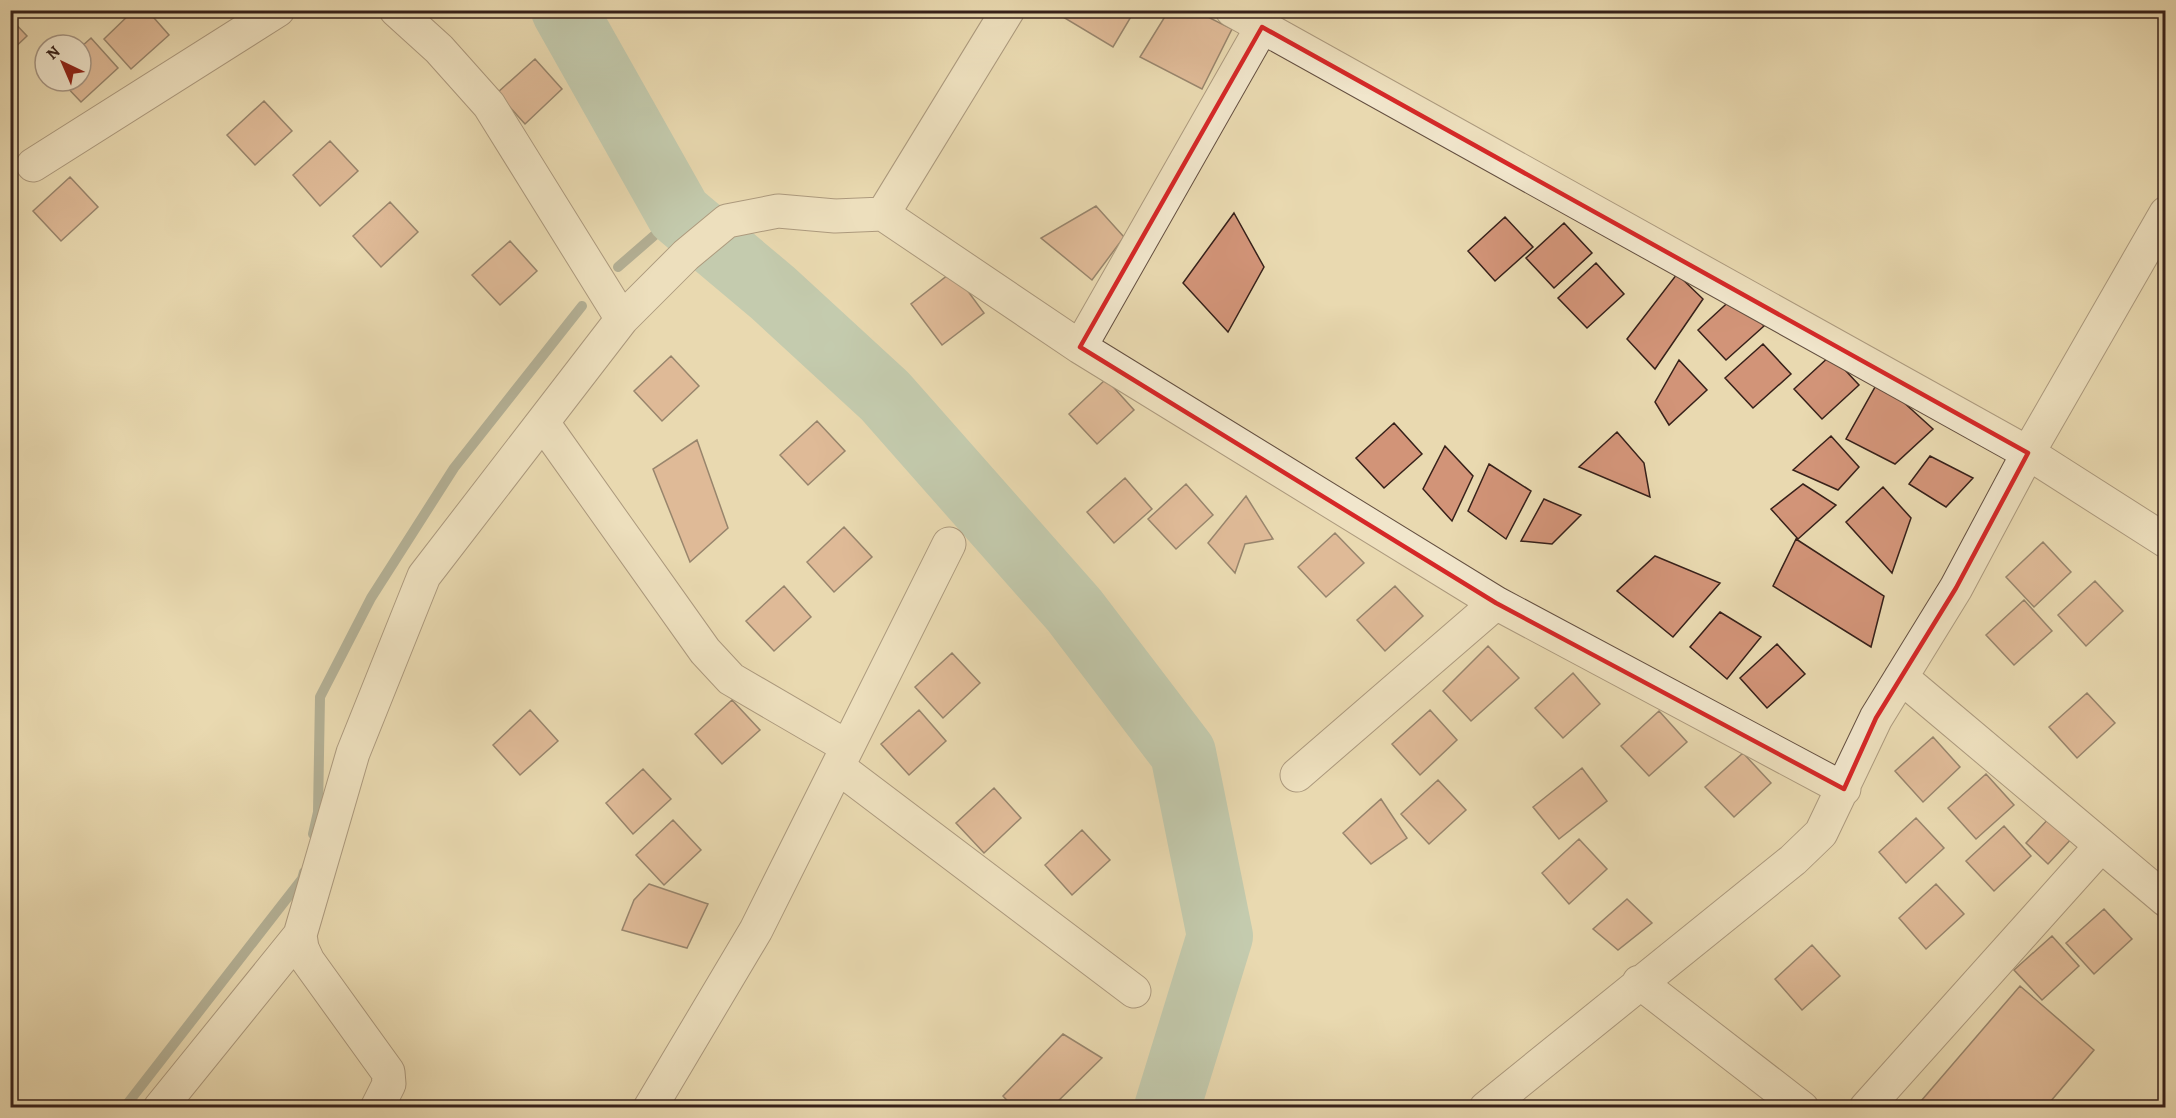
<svg xmlns="http://www.w3.org/2000/svg" width="2176" height="1118" font-family="Alegreya,serif">
<style>
.lines{fill:none;stroke-linecap:round;stroke-linejoin:round}
.stream{stroke:#717d71;stroke-width:10}
.river{stroke:#97baab;stroke-width:66}
.building{fill:#d29478;stroke:#37211a;stroke-width:1.5}
.minor-casing{stroke:#644f40;stroke-width:35}
.minor{stroke:#f1e6cc;stroke-width:33}
.marked{fill:none;stroke:#d62828;stroke-width:4.5;stroke-linejoin:round}
</style>
<rect width="100%" height="100%" fill="#e9d9b0"/>
<filter id="stains"><feTurbulence type="fractalNoise" baseFrequency=".00333" numOctaves="4"/><feColorMatrix values="0 0 0 0 .2 0 0 0 0 .09 0 0 0 0 .02 0 0 0 .5 -.17"/></filter>
<radialGradient id="worn" r=".72"><stop offset=".6" stop-color="#630" stop-opacity="0"/><stop offset="1" stop-color="#630" stop-opacity=".3"/></radialGradient>
<g class="lines">
<path class="stream" d="M 618,267 L 679,214
M 313,834 L 318,812 L 320,697 L 371,598 L 454,468 L 582,306
M 124,1108 L 302,879 L 304,872"/>
<path class="river" d="M 564,10 L 679,214 L 773,293 L 885,396 L 1074,610 L 1183,753 L 1220,936 L 1167,1108"/>
</g>
<path class="building" d="M 134,10 L 147,10 L 169,35 L 131,69 L 104,39 Z
M 1067,10 L 1135,10 L 1113,47 L 1063,17 Z
M 1169,10 L 1194,10 L 1232,29 L 1202,89 L 1140,57 Z
M 10,18 L 27,36 L 10,52 Z
M 91,38 L 118,68 L 81,102 L 61,81 L 81,81 L 81,47 Z
M 535,59 L 562,89 L 525,124 L 497,93 Z
M 264,101 L 292,131 L 255,165 L 227,135 Z
M 330,141 L 358,171 L 320,206 L 293,175 Z
M 70,177 L 98,207 L 61,241 L 33,211 Z
M 390,202 L 418,232 L 381,267 L 353,236 Z
M 1096,206 L 1124,237 L 1092,280 L 1041,238 Z
M 1234,213 L 1264,267 L 1228,332 L 1183,283 Z
M 1505,217 L 1533,247 L 1495,281 L 1468,251 Z
M 1564,223 L 1592,253 L 1554,288 L 1526,258 Z
M 510,241 L 537,271 L 500,305 L 472,275 Z
M 1596,263 L 1624,294 L 1587,328 L 1558,298 Z
M 953,271 L 984,313 L 942,345 L 911,304 Z
M 1677,274 L 1703,299 L 1655,369 L 1627,339 Z
M 1736,295 L 1764,326 L 1726,360 L 1698,330 Z
M 1763,344 L 1791,374 L 1753,408 L 1725,378 Z
M 1831,355 L 1859,385 L 1822,419 L 1794,389 Z
M 671,356 L 699,386 L 662,421 L 634,391 Z
M 1679,360 L 1707,390 L 1669,425 L 1655,402 Z
M 1106,379 L 1134,410 L 1097,444 L 1069,414 Z
M 1879,380 L 1933,429 L 1895,464 L 1846,439 Z
M 817,421 L 845,451 L 808,485 L 780,455 Z
M 1394,423 L 1422,454 L 1384,488 L 1356,458 Z
M 1617,432 L 1644,463 L 1650,497 L 1579,467 Z
M 1831,436 L 1859,467 L 1838,490 L 1793,470 Z
M 697,440 L 728,528 L 690,562 L 653,469 Z
M 1445,446 L 1473,476 L 1452,521 L 1423,489 Z
M 1930,456 L 1973,478 L 1946,507 L 1909,484 Z
M 1489,464 L 1531,491 L 1506,539 L 1468,511 Z
M 1125,478 L 1152,509 L 1114,543 L 1087,512 Z
M 1186,484 L 1213,515 L 1176,549 L 1148,519 Z
M 1803,484 L 1836,505 L 1798,539 L 1771,509 Z
M 1883,487 L 1911,518 L 1892,573 L 1846,522 Z
M 1246,496 L 1273,539 L 1245,544 L 1235,573 L 1208,543 Z
M 1544,499 L 1581,515 L 1552,544 L 1521,541 Z
M 844,527 L 872,557 L 834,592 L 807,562 Z
M 1335,533 L 1364,563 L 1326,597 L 1298,567 Z
M 1796,539 L 1884,596 L 1871,647 L 1773,586 Z
M 2043,542 L 2071,572 L 2034,607 L 2006,577 Z
M 1655,556 L 1720,583 L 1673,637 L 1617,591 Z
M 2095,581 L 2123,611 L 2086,646 L 2058,615 Z
M 784,586 L 811,617 L 774,651 L 746,621 Z
M 1395,586 L 1423,616 L 1385,651 L 1357,620 Z
M 2024,600 L 2052,631 L 2014,665 L 1986,635 Z
M 1720,612 L 1761,637 L 1727,679 L 1690,647 Z
M 1777,644 L 1805,674 L 1767,708 L 1740,678 Z
M 1488,646 L 1519,678 L 1471,721 L 1443,691 Z
M 952,653 L 980,683 L 943,718 L 915,687 Z
M 1573,673 L 1600,704 L 1563,738 L 1535,708 Z
M 2087,693 L 2115,723 L 2077,758 L 2049,727 Z
M 732,700 L 760,730 L 722,764 L 695,734 Z
M 530,710 L 558,741 L 520,775 L 493,745 Z
M 919,710 L 946,741 L 909,775 L 881,744 Z
M 1430,710 L 1457,740 L 1420,775 L 1392,744 Z
M 1659,711 L 1687,742 L 1649,776 L 1621,746 Z
M 1933,737 L 1960,767 L 1923,802 L 1895,771 Z
M 1743,753 L 1771,783 L 1734,817 L 1705,787 Z
M 1582,768 L 1607,801 L 1559,839 L 1533,807 Z
M 643,769 L 671,799 L 633,834 L 606,803 Z
M 1986,774 L 2014,805 L 1976,839 L 1948,808 Z
M 1438,780 L 1466,810 L 1429,844 L 1401,814 Z
M 994,788 L 1021,818 L 984,853 L 956,823 Z
M 1381,799 L 1407,838 L 1371,864 L 1343,833 Z
M 2051,816 L 2074,836 L 2048,864 L 2026,843 Z
M 1916,818 L 1944,848 L 1906,883 L 1879,852 Z
M 673,820 L 701,850 L 664,885 L 636,855 Z
M 2004,826 L 2031,856 L 1994,891 L 1966,861 Z
M 1082,830 L 1110,860 L 1072,895 L 1045,865 Z
M 1579,839 L 1607,869 L 1569,904 L 1542,873 Z
M 649,884 L 708,904 L 687,948 L 622,930 L 634,900 Z
M 1936,884 L 1964,914 L 1926,949 L 1899,918 Z
M 1627,899 L 1652,923 L 1618,950 L 1593,929 Z
M 2104,909 L 2132,939 L 2094,974 L 2066,943 Z
M 2052,936 L 2079,966 L 2042,1000 L 2014,970 Z
M 1812,945 L 1840,976 L 1802,1010 L 1775,979 Z
M 2020,986 L 2094,1050 L 2045,1108 L 1915,1108 Z
M 1063,1034 L 1102,1058 L 1051,1108 L 1014,1108 L 1003,1096 Z"/>
<g class="lines">
<g class="minor-casing">
<path id="minor" d="M 396,10 L 439,49 L 489,105 L 622,319
M 1232,10 L 2028,453 L 2166,541
M 33,165 L 278,10
M 883,214 L 1008,10
M 1080,347 L 1262,27
M 543,423 L 705,651 L 731,679 L 846,746
M 1901,677 L 2166,900
M 838,767 L 1134,991
M 1297,775 L 1496,603
M 300,935 L 302,948 L 308,961 L 388,1072 L 389,1084 L 377,1108
M 1639,982 L 1802,1108
M 160,1108 L 300,935 L 353,753 L 424,576 L 622,319 L 686,255 L 727,221 L 778,211 L 835,216 L 883,214 L 1080,347 L 1496,603 L 1844,789
M 650,1108 L 756,930 L 949,544
M 1486,1108 L 1793,860 L 1821,833 L 1876,718 L 1956,588 L 2028,453 L 2166,213
M 1866,1108 L 2100,847"/>
</g>
<use href="#minor" class="minor"/>
</g>
<path d="M0 0H2176V1118H0ZM 1262,27 L 2028,453 L 1956,588 L 1876,718 L 1844,789 L 1496,603 L 1080,347 Z" fill="#e9d9b0" fill-opacity=".55" fill-rule="evenodd"/>
<path class="marked" d="M 1262,27 L 2028,453 L 1956,588 L 1876,718 L 1844,789 L 1496,603 L 1080,347 Z"/>
<rect width="2176" height="1118" fill="none" stroke="#e9d9b0" stroke-width="36"/>
<rect x="12" y="12" width="2152" height="1094" fill="none" stroke="#37211a" stroke-width="3"/>
<rect x="18" y="18" width="2140" height="1082" fill="none" stroke="#37211a" stroke-width="1.5"/>
<g transform="translate(63 63) rotate(316)"><circle r="28" fill="#f1e6cc" stroke="#a79785" stroke-width="1.5"/>
<path d="M0-4.5L10 22L0 15L-10 22Z" fill="#8f2418"/>
<text y="-9" font-size="16" font-weight="bold" text-anchor="middle" fill="#37211a">N</text>
</g>
<rect width="100%" height="100%" filter="url(#stains)"/>
<rect width="100%" height="100%" fill="url(#worn)"/>
</svg>
